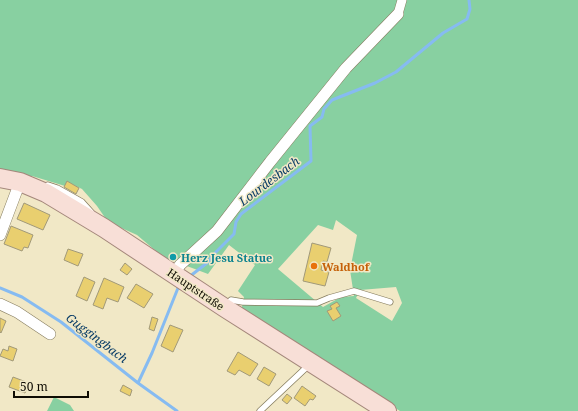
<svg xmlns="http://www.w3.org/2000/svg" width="578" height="411" font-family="'Noto Serif',serif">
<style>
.green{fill:#88d0a1;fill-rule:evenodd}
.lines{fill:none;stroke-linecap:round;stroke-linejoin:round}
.stream{stroke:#86bbf1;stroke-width:3}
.building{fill:#e9cf6f;stroke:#a19979}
.service-casing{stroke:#877e60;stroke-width:7}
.pedestrian-casing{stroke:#877e60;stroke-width:10}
.minor-casing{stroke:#877e60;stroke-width:12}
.primary-casing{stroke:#a4877b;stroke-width:20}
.service{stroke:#fff;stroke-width:5.5}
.pedestrian{stroke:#fff;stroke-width:9}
.minor{stroke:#fff;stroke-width:11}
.primary{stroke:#f8dfd7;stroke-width:18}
.culture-dot{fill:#0f9aa8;stroke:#f1e8c6;stroke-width:1.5}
.food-dot{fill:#e8710a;stroke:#f1e8c6;stroke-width:1.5}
.labels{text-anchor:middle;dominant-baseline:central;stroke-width:3;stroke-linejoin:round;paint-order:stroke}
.culture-label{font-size:11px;font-weight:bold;fill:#0d838f;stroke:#f1e8c6;text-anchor:start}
.food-label{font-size:11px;font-weight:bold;fill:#c56008;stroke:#f1e8c6;text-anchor:start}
.street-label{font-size:11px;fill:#0f0c03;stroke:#f1e8c6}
.water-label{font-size:12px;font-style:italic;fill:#0a3d67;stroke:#f1e8c6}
</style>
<rect width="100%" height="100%" fill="#f1e8c6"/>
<path class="green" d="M 0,0 L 578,0 L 578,411 L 400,411 L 241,312 L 244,297 L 238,291 L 255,265 L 229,245 L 208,274 L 163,257 L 137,235 L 108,222 L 97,206 L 82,189 L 67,182 L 65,186 L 32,176 L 27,179 L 0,173 ZM 336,220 L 357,235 L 350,270 L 354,296 L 341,297 L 323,307 L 278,269 L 318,225 L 333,230 ZM 396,287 L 402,303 L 392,321 L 356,298 L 360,290 Z
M 54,397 L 70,405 L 74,411 L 47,411 Z"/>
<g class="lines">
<path class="stream" d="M 189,277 L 207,263 L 216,252 L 234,234 L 236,222 L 241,214 L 311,161 L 310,126 L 322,117 L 324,109 L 332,100 L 375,83 L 396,72 L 443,33 L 467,19 L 470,9 L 469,0
M 0,288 L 22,297 L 61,322 L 138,383 L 177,411
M 138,383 L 152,353 L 178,288 L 181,285"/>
</g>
<path class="building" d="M 67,181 L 79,188 L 76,194 L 64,187 Z
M 24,203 L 50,215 L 43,230 L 17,219 Z
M 11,226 L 33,235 L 28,248 L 24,247 L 22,251 L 4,244 Z
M 312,243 L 331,248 L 327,262 L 323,261 L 321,270 L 329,272 L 325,286 L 303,281 Z
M 68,249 L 83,254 L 78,266 L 64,260 Z
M 125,263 L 132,269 L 127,275 L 120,270 Z
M 84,277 L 95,282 L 87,301 L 76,296 Z
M 104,278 L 124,287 L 118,302 L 107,298 L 103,309 L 93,305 Z
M 136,284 L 153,294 L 144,308 L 127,298 Z
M 337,302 L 340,306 L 336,308 L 341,316 L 333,321 L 327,311 L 332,309 L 330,306 Z
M 152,317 L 158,319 L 154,331 L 149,329 Z
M 0,318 L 6,321 L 1,333 L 0,332 Z
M 170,325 L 183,330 L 173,352 L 161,346 Z
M 9,346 L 17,349 L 13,361 L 0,356 L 3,349 L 8,351 Z
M 238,352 L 258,364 L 250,376 L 239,370 L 235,375 L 227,371 Z
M 264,367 L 276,374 L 269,386 L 257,379 Z
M 13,377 L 29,383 L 25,393 L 9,387 Z
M 123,385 L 132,390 L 130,396 L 120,391 Z
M 302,386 L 316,396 L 313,400 L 310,399 L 305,406 L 294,398 Z
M 287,394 L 292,398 L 287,404 L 282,400 Z"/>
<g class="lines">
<g class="service-casing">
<path id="service" d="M 48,185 L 57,188 L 82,202 L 91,212
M 226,306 L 231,300 L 243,302 L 317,303 L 329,298 L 354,291 L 390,302
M 260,411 L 309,365"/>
</g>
<g class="pedestrian-casing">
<path id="pedestrian" d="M 398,14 L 402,0"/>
</g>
<g class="minor-casing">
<path id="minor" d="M 0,235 L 20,182
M 174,274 L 180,265 L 217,231 L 270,162 L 346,68 L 398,14
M 0,304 L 17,312 L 50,334"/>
</g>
<g class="primary-casing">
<path id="primary" d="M 0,178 L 20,182 L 46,193 L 104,228 L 225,308 L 387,411"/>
</g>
<use href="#service" class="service"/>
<use href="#pedestrian" class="pedestrian"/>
<use href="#minor" class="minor"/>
<use href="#primary" class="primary"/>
</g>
<circle class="culture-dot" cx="173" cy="257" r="4"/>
<circle class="food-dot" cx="314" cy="266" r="4"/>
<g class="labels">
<g class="culture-label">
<text x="181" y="257">Herz Jesu Statue</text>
</g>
<g class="food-label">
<text x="322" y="266">Waldhof</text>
</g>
<g class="street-label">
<text transform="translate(196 289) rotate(34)">Hauptstraße</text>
</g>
<g class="water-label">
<text transform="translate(269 181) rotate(-37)">Lourdesbach</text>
<text transform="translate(97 338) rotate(37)">Guggingbach</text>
</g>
</g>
<path d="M14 391v6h74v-6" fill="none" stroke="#0f0c03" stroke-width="2"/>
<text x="20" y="391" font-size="12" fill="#0f0c03" stroke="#f1e8c6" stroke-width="3" paint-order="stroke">50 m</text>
</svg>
